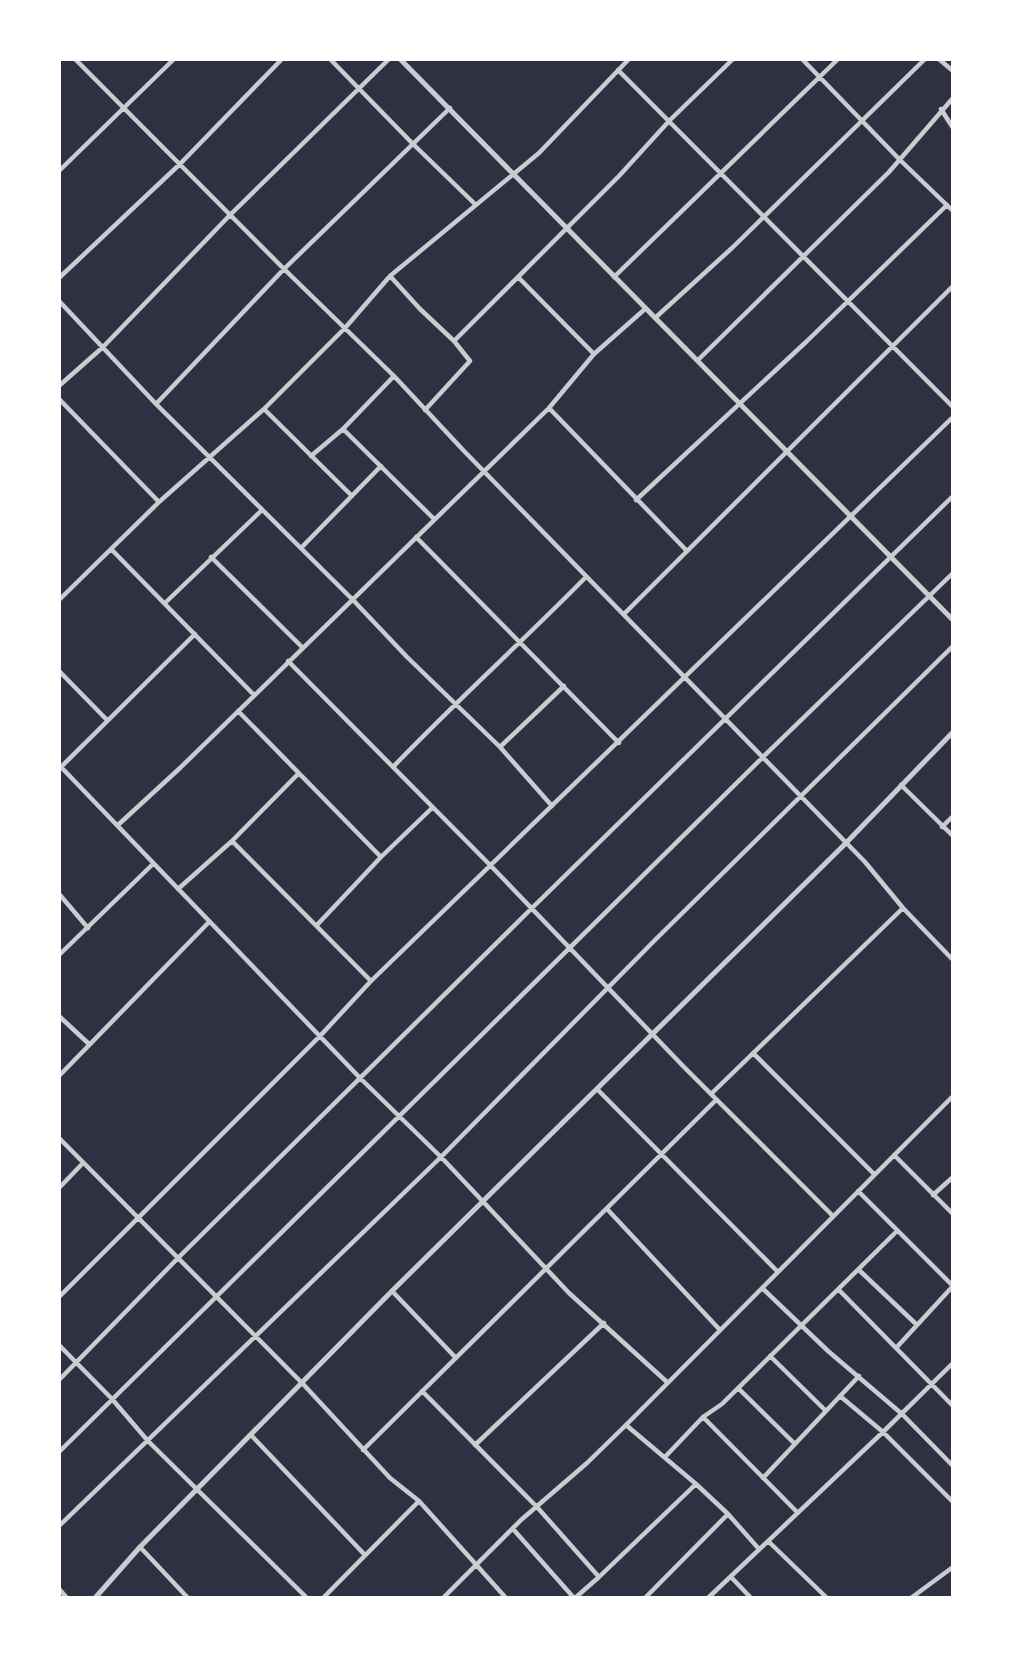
<svg xmlns="http://www.w3.org/2000/svg" width="1012" height="1657" font-family="'Exo 2',sans-serif">
<style>
.lines{fill:none;stroke-linecap:round;stroke-linejoin:round}
.minor{stroke:#caccd0;stroke-width:4.5}
.tertiary{stroke:#caccd0;stroke-width:5}
</style>
<rect width="100%" height="100%" fill="#2d3142"/>
<g class="lines">
<path class="minor" d="M 76,60 L 284,269 L 394,376 L 464,451 L 865,862 L 903,908 L 953,960
M 331,60 L 413,144 L 476,205
M 803,60 L 900,160 L 953,211
M 940,60 L 953,71
M 618,70 L 953,407
M 941,109 L 953,128
M 60,170 L 173,60
M 390,276 L 420,309 L 454,341 L 470,361 L 425,410
M 60,277 L 180,164 L 281,60
M 518,277 L 594,354
M 614,277 L 837,60
M 60,302 L 156,404 L 353,600 L 407,657 L 500,747 L 552,806
M 655,318 L 732,248 L 924,60
M 454,341 L 619,176 L 670,120 L 732,60
M 698,360 L 889,172 L 953,98
M 60,385 L 103,347 L 230,215 L 388,60
M 60,400 L 159,502
M 156,404 L 284,269 L 450,108
M 549,408 L 687,551
M 264,409 L 352,496
M 343,429 L 434,519
M 311,456 L 343,429 L 394,376
M 636,500 L 806,342 L 947,205
M 416,537 L 619,743
M 301,548 L 381,466
M 111,549 L 254,695
M 211,557 L 302,647
M 60,599 L 159,502 L 264,409 L 345,328 L 390,276 L 539,153 L 628,60
M 165,603 L 262,510
M 624,614 L 953,286
M 288,661 L 491,866 L 683,1066 L 833,1216
M 60,672 L 107,720
M 238,711 L 381,857
M 500,747 L 564,686
M 60,766 L 361,1079 L 441,1157 L 569,1293 L 667,1382
M 61,767 L 195,634
M 393,767 C 455,702 522,642 586,577
M 901,785 L 953,836
M 118,825 L 180,768 L 549,408 L 594,354 L 645,309
M 942,827 L 953,816
M 232,841 L 371,981
M 178,889 L 232,841 L 298,774
M 60,895 L 88,928
M 317,925 L 381,857 L 432,808
M 60,954 L 153,864
M 60,1017 L 89,1044
M 753,1053 L 874,1174
M 60,1075 L 209,922
M 597,1089 L 778,1272
M 711,1094 L 903,908
M 60,1139 L 303,1384 L 390,1478 L 419,1501 L 506,1598
M 894,1155 L 953,1214
M 60,1187 L 83,1163
M 858,1191 L 953,1286
M 933,1195 L 953,1177
M 608,1210 L 720,1330
M 859,1270 L 916,1324
M 953,1286 L 896,1348 L 953,1406
M 762,1288 L 828,1351 L 902,1414 L 953,1466
M 839,1290 L 896,1348
M 392,1291 L 456,1358
M 60,1296 L 320,1036 L 371,981 L 953,417
M 60,1346 L 112,1399 L 148,1441 L 307,1598
M 770,1356 L 826,1411
M 60,1379 L 179,1257 L 531,909 L 953,496
M 738,1388 L 795,1444
M 422,1391 L 537,1507 L 599,1577 L 575,1598
M 840,1396 L 883,1432 L 953,1502
M 703,1417 L 798,1513
M 626,1425 L 696,1484 L 728,1514 L 759,1549
M 251,1435 L 364,1554
M 475,1445 L 604,1323
M 363,1450 L 716,1100
M 60,1451 L 763,757 L 953,573
M 665,1457 L 703,1417 L 722,1404 L 897,1231
M 763,1478 L 859,1376
M 60,1525 L 441,1157 L 656,939 L 953,646
M 513,1529 L 574,1598
M 768,1541 L 827,1598
M 140,1547 L 188,1598
M 599,1577 L 696,1484
M 731,1577 L 751,1598
M 60,1590 L 67,1598
M 323,1598 L 419,1501
M 443,1598 L 521,1520 L 587,1463 L 626,1425 L 953,1096
M 645,1598 L 728,1514
M 708,1598 L 883,1432 L 953,1363
M 911,1598 L 953,1567"/>
<path class="tertiary" d="M 401,60 L 953,620
M 95,1598 L 140,1547 L 392,1291 L 846,843 L 953,732"/>
</g>
<rect width="1012" height="1657" fill="none" stroke="#ffffff" stroke-width="122"/>
</svg>
